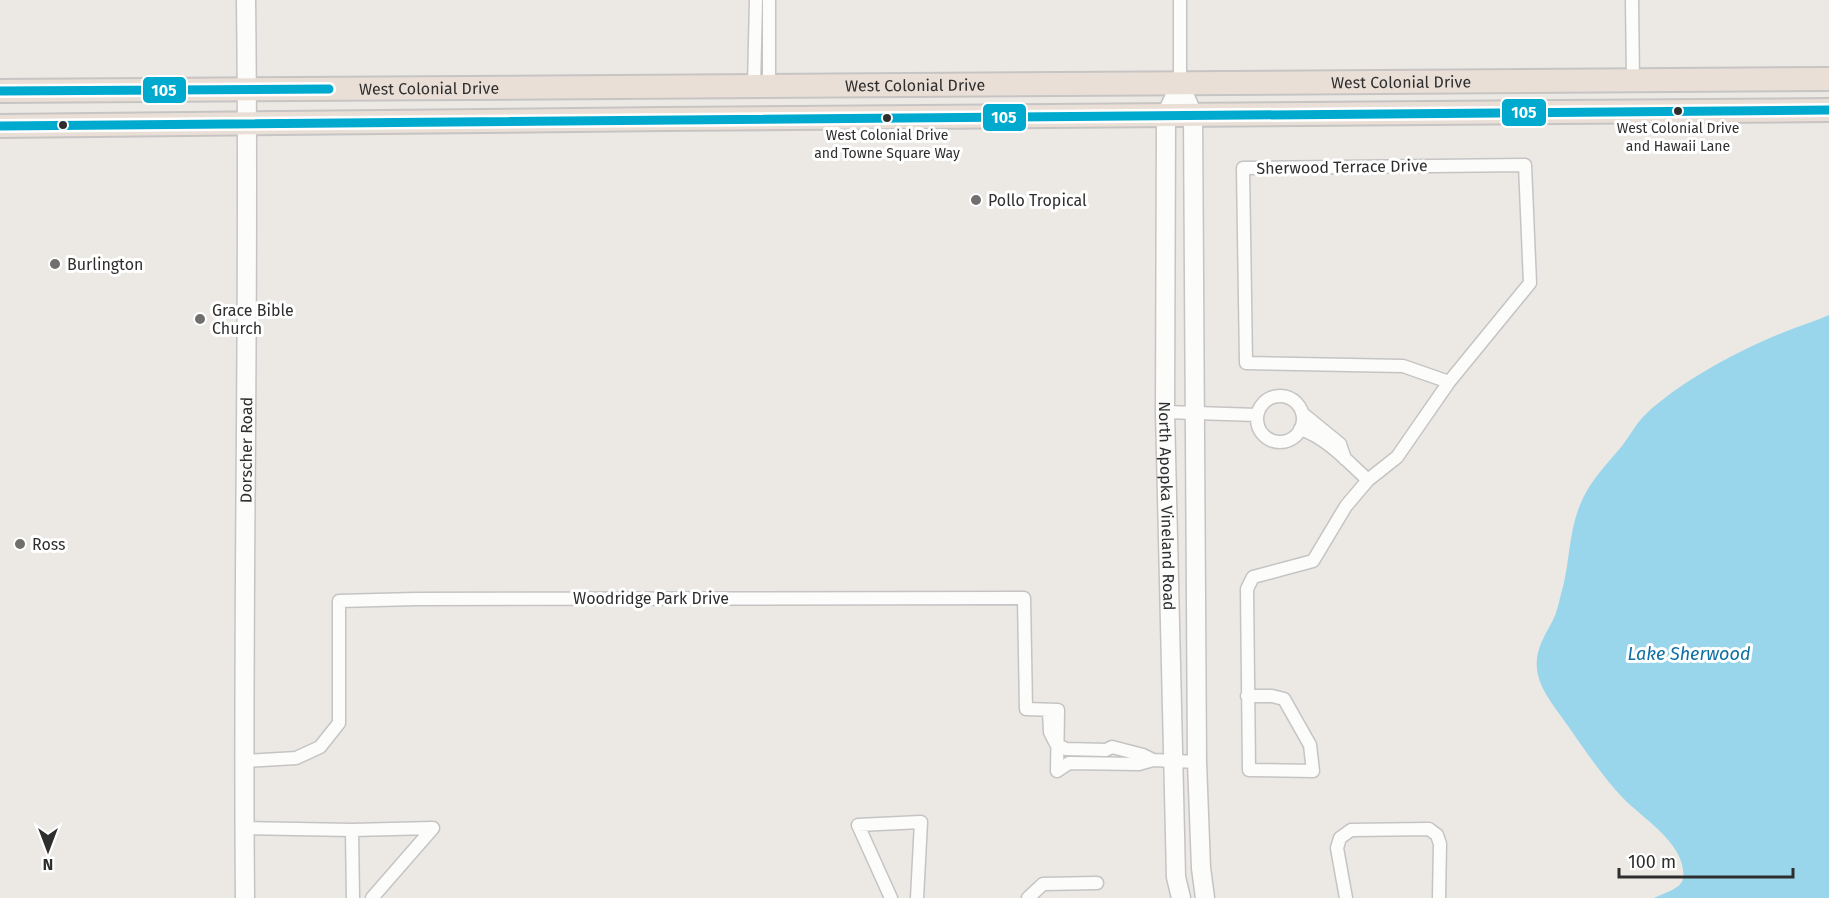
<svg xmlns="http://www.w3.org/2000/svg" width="1829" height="898" font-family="'Fira Sans',sans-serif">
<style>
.water{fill:#99d6ec}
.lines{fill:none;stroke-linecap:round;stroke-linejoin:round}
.street-casing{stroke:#c5c4c5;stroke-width:15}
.secondary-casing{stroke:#c5c4c5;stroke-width:21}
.highway-casing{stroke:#c6c5c4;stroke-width:26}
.street{stroke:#fcfcfb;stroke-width:12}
.secondary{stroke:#fcfcfb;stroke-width:18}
.highway{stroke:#eadfd6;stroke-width:22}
.bus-1-casing{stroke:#fff;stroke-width:14}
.bus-1{stroke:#00a9ce;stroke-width:9}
.bus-dot{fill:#2e2e2e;stroke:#fff;stroke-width:2}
.poi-dot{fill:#706f6e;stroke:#fff;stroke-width:2}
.labels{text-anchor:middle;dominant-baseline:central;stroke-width:6;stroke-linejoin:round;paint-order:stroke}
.bus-label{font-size:14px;fill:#2e2e2e;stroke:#fff}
.street-label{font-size:16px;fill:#2e2e2e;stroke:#fff}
.poi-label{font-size:16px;fill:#2e2e2e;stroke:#fff;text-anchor:start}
.water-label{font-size:18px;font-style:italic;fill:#0d6fa3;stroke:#fff}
.line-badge{stroke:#fff;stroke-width:2}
.badge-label{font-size:16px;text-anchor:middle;font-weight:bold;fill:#fff}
</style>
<rect width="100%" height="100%" fill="#ece8e4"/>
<path class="water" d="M 1829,315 L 1829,898 L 1654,898 C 1662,894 1681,889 1683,879 C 1688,845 1642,818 1623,798 C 1602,776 1585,750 1568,726 C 1557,710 1542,693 1538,675 C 1533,653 1543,639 1553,620 C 1557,612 1559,602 1561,594 C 1570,565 1568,534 1580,505 C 1589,482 1606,465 1622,446 C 1630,436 1636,423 1646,414 C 1681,381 1738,351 1782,333 C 1798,326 1814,322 1829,315 Z"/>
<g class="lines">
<g class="street-casing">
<path id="street" d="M 769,0 L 769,87
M 1180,0 L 1180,85
M 1632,0 L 1633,81
M 754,87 L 756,0
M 1525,165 L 1530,283 L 1449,382 L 1403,366 L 1246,363 L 1243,168 Z
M1257 419a23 23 0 1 1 46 0a23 23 0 1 1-46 0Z
M 1165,412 L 1257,415
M 1302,413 L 1340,444 L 1345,459
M 1300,429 C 1326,437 1348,462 1368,480
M 1247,696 L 1272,696 L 1284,699 L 1310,745 L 1313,771 L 1249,770 L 1247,589 L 1253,577 L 1313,561 L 1346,506 L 1368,480 L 1397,457 L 1449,382
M 1049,710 L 1050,732 L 1056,744 L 1066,749 L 1106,750 L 1112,747 L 1143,755 L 1153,760
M 244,761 L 296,758 L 320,747 L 339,723 L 339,601 L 415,599 L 1024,598 L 1026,709 L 1058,710 L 1057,771
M 1057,771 L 1069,763 L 1139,764 L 1153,760 L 1197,762
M 245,828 L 352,830
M 353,898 L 352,830 L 433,828 L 372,898
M 891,898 L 858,825 L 921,822 L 917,898
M 1028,898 L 1043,884 L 1097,883
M 1346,898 L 1337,848 L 1340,838 L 1351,830 L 1429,829 L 1437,835 L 1440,844 L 1439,898"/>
</g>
<g class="secondary-casing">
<g id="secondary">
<path id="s1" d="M 1180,85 L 1166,115 L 1165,412 L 1176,877 L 1181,898"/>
<path d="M 1180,85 L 1193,115 L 1197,762 L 1201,868 L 1205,898"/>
<path id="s2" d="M 245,898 C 242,599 250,299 246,0"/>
</g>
</g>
<g class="highway-casing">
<g id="highway">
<path id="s3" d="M 0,91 L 1829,79"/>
<path d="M 0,126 L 665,119 L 1829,110"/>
</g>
</g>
<use href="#street" class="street"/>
<use href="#secondary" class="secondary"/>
<use href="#highway" class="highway"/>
<g class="bus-1-casing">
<path id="bus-1" d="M 0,91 L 329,89
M 0,126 L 1829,110"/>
</g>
<use href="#bus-1" class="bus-1"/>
</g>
<g class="bus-dot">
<circle cx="1678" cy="111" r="5"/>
<circle cx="887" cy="118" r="5"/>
<circle cx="63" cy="125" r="5"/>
</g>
<g class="poi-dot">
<circle cx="976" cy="200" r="6"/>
<circle cx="55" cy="264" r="6"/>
<circle cx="200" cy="319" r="6"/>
<circle cx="20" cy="544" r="6"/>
</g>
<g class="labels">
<g class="bus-label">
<text x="1678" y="128">West Colonial Drive<tspan x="1678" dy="18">and Hawaii Lane</tspan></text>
<text x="887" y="135">West Colonial Drive<tspan x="887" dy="18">and Towne Square Way</tspan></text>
</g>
<g class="street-label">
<text stroke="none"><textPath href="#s3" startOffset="1401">West Colonial Drive</textPath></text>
<text stroke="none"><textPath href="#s3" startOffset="915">West Colonial Drive</textPath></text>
<text stroke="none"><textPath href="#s3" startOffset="429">West Colonial Drive</textPath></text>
<text transform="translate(1342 167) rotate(-1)">Sherwood Terrace Drive</text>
<text stroke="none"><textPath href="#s2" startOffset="448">Dorscher Road</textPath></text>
<text stroke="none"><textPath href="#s1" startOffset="424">North Apopka Vineland Road</textPath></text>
<text x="651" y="598">Woodridge Park Drive</text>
</g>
<g class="poi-label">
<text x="988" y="200">Pollo Tropical</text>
<text x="67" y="264">Burlington</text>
<text x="212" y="310">Grace Bible<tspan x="212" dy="18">Church</tspan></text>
<text x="32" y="544">Ross</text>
</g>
<g class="water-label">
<text x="1689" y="654">Lake Sherwood</text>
</g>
</g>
<g class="line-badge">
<rect x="142" y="76" width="45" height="28" rx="6" fill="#00a9ce"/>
<rect x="1501" y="98" width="46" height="29" rx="6" fill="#00a9ce"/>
<rect x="982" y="103" width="45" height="29" rx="6" fill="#00a9ce"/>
</g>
<g class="badge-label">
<text x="164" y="96">105</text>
<text x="1524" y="118">105</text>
<text x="1004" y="123">105</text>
</g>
<g transform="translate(48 850) rotate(180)" stroke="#ffffff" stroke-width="4.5" paint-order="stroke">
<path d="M0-4.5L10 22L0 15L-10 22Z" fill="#2e2e2e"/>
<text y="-9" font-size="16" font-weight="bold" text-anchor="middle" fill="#2e2e2e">N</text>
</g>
<path d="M1619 868v9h174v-9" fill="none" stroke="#2e2e2e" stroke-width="3"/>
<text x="1628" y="868" font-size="18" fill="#2e2e2e" stroke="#ffffff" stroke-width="4.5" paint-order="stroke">100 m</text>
</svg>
